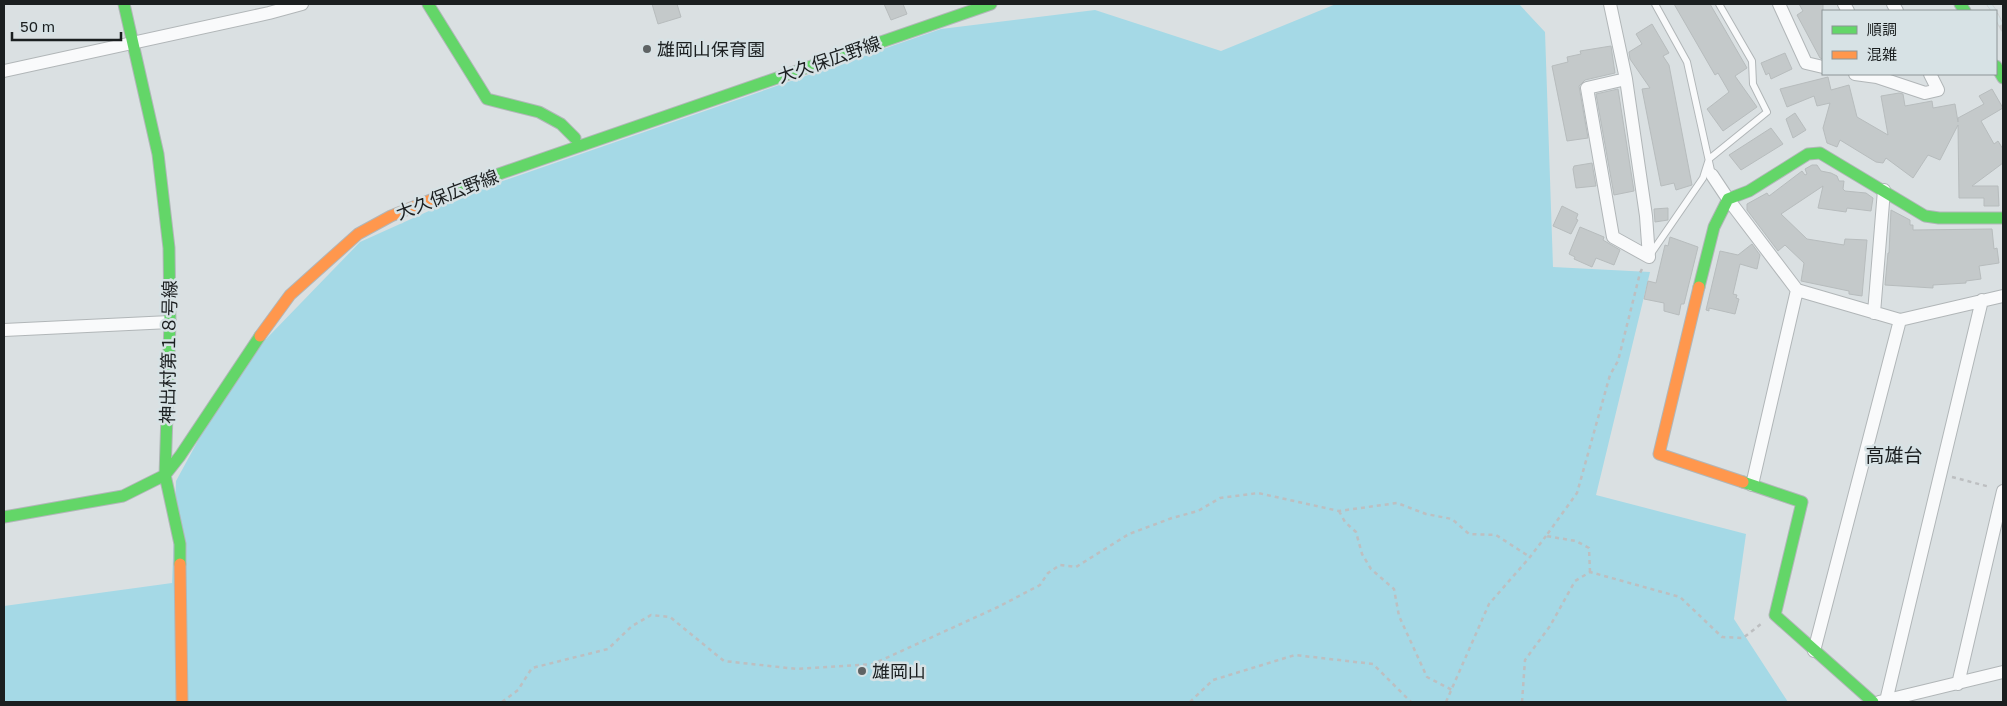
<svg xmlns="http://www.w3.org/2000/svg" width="2007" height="706" font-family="'Golos Text','Noto Sans JP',sans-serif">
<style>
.green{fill:#a5d9e6}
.building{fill:#c4c9ca;stroke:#b7bcbd}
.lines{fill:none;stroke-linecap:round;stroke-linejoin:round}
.lane-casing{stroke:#b1b6b8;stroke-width:8}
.street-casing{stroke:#b1b6b8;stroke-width:14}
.fast-casing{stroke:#b1b6b8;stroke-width:13}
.slow-casing{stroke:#b1b6b8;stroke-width:13}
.path{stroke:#bdbfc1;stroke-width:2.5;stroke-dasharray:4 4;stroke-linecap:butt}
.lane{stroke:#f9fafb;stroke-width:6}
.street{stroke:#f9fafb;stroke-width:12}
.fast{stroke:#63d668;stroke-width:11}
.slow{stroke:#ff974d;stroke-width:11}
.rail-casing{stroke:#cdcfd0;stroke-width:5.5}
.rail{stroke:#d7e2e5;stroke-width:4;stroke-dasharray:11;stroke-linecap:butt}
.poi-dot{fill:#5e6364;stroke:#d7e2e5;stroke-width:2}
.labels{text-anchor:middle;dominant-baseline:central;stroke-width:5;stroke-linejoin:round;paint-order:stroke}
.poi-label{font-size:18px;fill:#1b1f20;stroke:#d7e2e5;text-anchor:start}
.street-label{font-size:18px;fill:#1b1f20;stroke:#d7e2e5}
.neighbourhood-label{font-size:19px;fill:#1b1f20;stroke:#d7e2e5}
</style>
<rect width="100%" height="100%" fill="#dae0e2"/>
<path class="green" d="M 1336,4 L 1519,4 L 1545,32 L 1553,267 L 1650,272 L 1596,495 L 1746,534 L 1734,619 L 1788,702 L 4,702 L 4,606 L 172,583 L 176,481 L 237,369 L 360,242 L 471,192 L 941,29 L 1095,10 L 1221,51 Z"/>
<path class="building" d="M 652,4 L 677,4 L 681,17 L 658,24 Z
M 884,4 L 903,4 L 907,14 L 891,20 Z
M 1674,4 L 1710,4 L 1747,68 L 1735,76 L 1757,107 L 1723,131 L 1707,109 L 1729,92 L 1718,73 L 1715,75 Z
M 1799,4 L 1823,4 L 1823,59 L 1820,58 L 1797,15 L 1803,11 Z
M 1652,24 L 1669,53 L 1663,56 L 1669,65 L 1692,185 L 1676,190 L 1674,183 L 1661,186 L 1642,89 L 1650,88 L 1630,59 L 1629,52 L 1642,44 L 1636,34 Z
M 1611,46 L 1615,73 L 1585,80 L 1579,86 L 1588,138 L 1567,141 L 1552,66 L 1568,62 L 1567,57 L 1581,54 L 1580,51 Z
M 1785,53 L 1792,69 L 1771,79 L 1769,73 L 1766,75 L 1761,63 Z
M 1828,77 L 1831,90 L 1849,85 L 1857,117 L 1888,135 L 1881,96 L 1899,93 L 1903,94 L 1905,106 L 1932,101 L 1933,108 L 1955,104 L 1958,122 L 1958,118 L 1984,104 L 1979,96 L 1992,89 L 2003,108 L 1981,121 L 1994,144 L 1998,141 L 2003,149 L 2003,163 L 1972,186 L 1998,186 L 1999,206 L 1984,206 L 1984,198 L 1959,198 L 1958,125 L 1940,160 L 1928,155 L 1913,178 L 1886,158 L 1883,163 L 1876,162 L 1840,140 L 1837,147 L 1827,143 L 1823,128 L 1830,103 L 1817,106 L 1814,96 L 1787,107 L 1780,89 Z
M 1618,89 L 1634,191 L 1614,195 L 1596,94 Z
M 1795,113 L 1806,130 L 1793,138 L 1786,119 Z
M 1771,128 L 1783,144 L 1741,170 L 1729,155 Z
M 1592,163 L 1596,186 L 1576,188 L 1573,169 L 1574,166 Z
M 1812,165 L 1817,165 L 1821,171 L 1831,173 L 1837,176 L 1839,181 L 1844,181 L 1843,189 L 1845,191 L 1866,193 L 1873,198 L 1871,211 L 1847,208 L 1846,212 L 1818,208 L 1823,186 L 1781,214 L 1807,239 L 1844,245 L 1845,239 L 1867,240 L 1862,296 L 1849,294 L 1849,291 L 1801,281 L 1804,263 L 1785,245 L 1778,251 L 1747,210 L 1747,204 L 1767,193 L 1769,196 L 1802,171 L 1805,175 L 1807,174 L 1805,169 Z
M 1562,206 L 1578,214 L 1576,219 L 1578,220 L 1571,234 L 1553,226 Z
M 1668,208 L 1668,220 L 1655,222 L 1654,209 Z
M 1891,210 L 1910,220 L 1910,225 L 1913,225 L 1913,230 L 1992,229 L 1994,249 L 1997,248 L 1999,263 L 1979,266 L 1981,279 L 1966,281 L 1966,283 L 1933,285 L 1933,288 L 1885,285 L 1888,253 L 1889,253 Z
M 1580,227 L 1604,237 L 1603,240 L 1620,250 L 1614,265 L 1596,258 L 1592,267 L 1574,259 L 1575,257 L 1569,254 Z
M 1670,237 L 1698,247 L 1684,304 L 1681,304 L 1679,315 L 1664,311 L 1664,303 L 1644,299 L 1648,281 L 1656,283 L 1665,245 L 1668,246 Z
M 1752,244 L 1760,255 L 1757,269 L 1740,264 L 1733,294 L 1737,295 L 1736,298 L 1739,299 L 1735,314 L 1709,308 L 1709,311 L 1706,310 L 1720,251 L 1738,255 Z"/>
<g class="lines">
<g class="lane-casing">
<path id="lane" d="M 1655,4 L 1687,62 L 1712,175
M 1650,255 L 1703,178 L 1709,159 L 1767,112 L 1753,84 L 1752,61 L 1719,4"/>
</g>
<g class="street-casing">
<path id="street" d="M 1610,4 L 1626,79 L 1646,216 L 1649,257
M 1779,4 L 1806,63 L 1823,67
M 1844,4 L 1848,11
M 1893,4 L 1897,11
M 4,71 L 269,13 L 302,4
M 1855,74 L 1877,77 L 1925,93 L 1938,90 L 1930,74
M 1626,79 L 1587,88 L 1613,237 L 1649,257
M 1712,175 L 1728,199 L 1797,290 L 1900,320 L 2003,296
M 1874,313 L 1884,190
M 4,330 L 170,322
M 1752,485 L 1797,290
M 1814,651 L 1900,320
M 1958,684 L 2003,491
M 1886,701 L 1982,300
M 1879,702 L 2003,672"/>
</g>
<g class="fast-casing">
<path id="fast" d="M 124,4 L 158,154 L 169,248 L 170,322 L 165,475 L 180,544 L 180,564
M 428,4 L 487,99 L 539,112 L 561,124 L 575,138
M 1960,4 L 1965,11
M 1996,66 L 2003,78
M 438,197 L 470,184 L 991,4
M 1699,287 L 1714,227 L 1728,199 L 1749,191 L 1808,154 L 1820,153 L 1925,216 L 1939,218 L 2003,218
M 1743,482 L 1802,502 L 1775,615 L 1873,702
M 4,517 L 123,496 L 165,475 L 180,456 L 260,336"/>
</g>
<g class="slow-casing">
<path id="slow" d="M 1699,287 L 1659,454 L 1743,482
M 260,336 L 290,295 L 358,234 L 391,216 L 438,197
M 180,564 L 182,702"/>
</g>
<path class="path" d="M 1952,477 L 1990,487
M 1339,511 L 1345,522 L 1356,532 L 1362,554 L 1371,569 L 1394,589 L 1399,616 L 1427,677 L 1452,690
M 1590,572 L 1589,548 L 1576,541 L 1546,536 L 1577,493 L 1610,375 L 1618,361 L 1640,273 L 1643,267
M 502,702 L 518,690 L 532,668 L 608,649 L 632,626 L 651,615 L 670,617 L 724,661 L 797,669 L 873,664 L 998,607 L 1040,585 L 1048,573 L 1060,565 L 1076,567 L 1129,534 L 1172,518 L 1198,511 L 1220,498 L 1258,493 L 1339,511 L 1397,503 L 1426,514 L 1452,519 L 1469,534 L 1496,535 L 1530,557
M 1190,702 L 1213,680 L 1295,655 L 1373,664 L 1411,702
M 1446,702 L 1489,604 L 1530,557 L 1546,536
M 1522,702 L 1525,660 L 1550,626 L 1575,581 L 1590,572 L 1680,597 L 1722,637 L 1743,638 L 1761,624"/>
<use href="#lane" class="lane"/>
<use href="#street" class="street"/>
<use href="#fast" class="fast"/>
<use href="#slow" class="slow"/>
<g class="rail-casing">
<path id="rail" d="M 1989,4 L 1994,11
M 1996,15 L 2003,29"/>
</g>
<use href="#rail" class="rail"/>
</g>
<g class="poi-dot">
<circle cx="647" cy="49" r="5"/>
<circle cx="862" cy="671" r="5"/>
</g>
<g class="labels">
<g class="poi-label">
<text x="657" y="49">雄岡山保育園</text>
<text x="872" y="671">雄岡山</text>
</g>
<g class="street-label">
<text transform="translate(829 59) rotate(-19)">大久保広野線</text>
<text transform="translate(447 194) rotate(-21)">大久保広野線</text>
<text transform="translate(168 352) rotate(-89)">神出村第１８号線</text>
</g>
<g class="neighbourhood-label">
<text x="1894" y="454">高雄台</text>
</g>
</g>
<rect width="2007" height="706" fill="none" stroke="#1b1f20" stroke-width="10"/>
<rect x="1822" y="10" width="175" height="65" fill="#d7e2e5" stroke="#8c9496"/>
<rect x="1832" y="26" width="25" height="8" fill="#63d668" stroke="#8c9496"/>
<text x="1867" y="35" font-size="15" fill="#1b1f20">順調</text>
<rect x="1832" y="51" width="25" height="8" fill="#ff974d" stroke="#8c9496"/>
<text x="1867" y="60" font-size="15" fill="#1b1f20">混雑</text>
<path d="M12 32v8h109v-8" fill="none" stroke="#1b1f20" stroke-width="2.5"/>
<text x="20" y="32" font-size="15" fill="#1b1f20" stroke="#d7e2e5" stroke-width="4" paint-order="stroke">50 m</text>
</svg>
